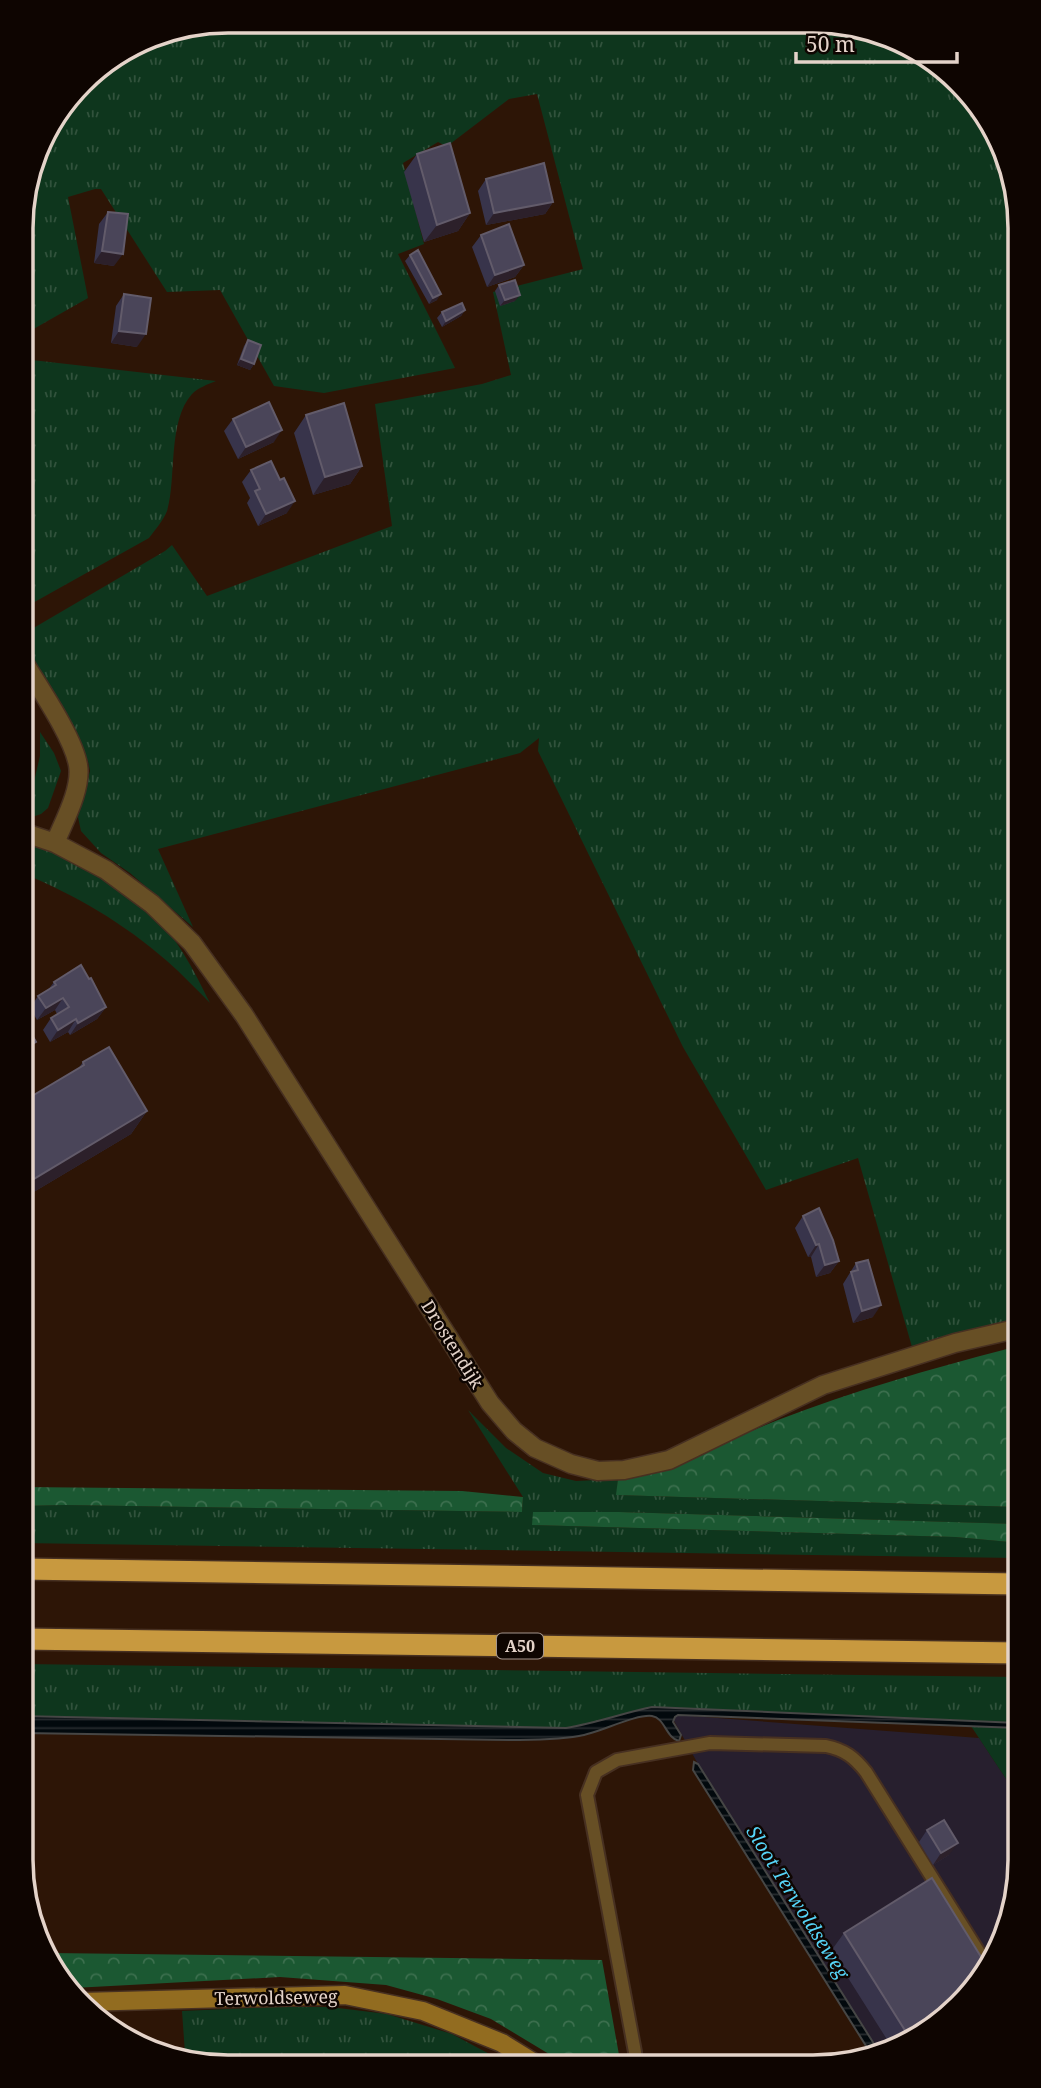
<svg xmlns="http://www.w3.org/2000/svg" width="1041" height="2088" font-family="'Noto Serif',serif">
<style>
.commercial{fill:#271f2e}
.grass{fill:url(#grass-tufts)}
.forest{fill:url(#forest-crowns)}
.water{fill:url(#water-rules);stroke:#464645;stroke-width:2}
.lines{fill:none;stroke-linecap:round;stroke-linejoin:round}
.lane-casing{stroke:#473021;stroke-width:16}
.street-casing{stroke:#473021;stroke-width:21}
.secondary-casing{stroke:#473021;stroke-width:21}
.highway-casing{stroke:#473021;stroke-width:24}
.lane{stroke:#674f25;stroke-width:12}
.street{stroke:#674f25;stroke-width:18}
.secondary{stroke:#926c20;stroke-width:18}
.highway{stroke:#c8993f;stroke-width:21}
.wall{fill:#38344b}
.shaded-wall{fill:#2c202a}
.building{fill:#4a4559;stroke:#625b6a;stroke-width:2}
.labels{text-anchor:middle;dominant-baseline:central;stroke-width:5;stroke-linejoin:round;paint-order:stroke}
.shield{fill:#0e0501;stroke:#a4958d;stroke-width:2}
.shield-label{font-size:16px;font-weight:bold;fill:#e4d3c9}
.street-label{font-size:18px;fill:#e4d3c9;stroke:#0e0501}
.water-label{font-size:19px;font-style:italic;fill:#56d4f7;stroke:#0e0501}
.rim{fill:none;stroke:#e4d3c9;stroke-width:3.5}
</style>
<defs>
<pattern id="grass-tufts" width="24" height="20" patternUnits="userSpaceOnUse" patternTransform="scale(1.75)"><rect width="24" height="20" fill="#0e361d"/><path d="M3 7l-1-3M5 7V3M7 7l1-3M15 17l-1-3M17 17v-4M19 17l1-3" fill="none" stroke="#31523c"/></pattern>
<pattern id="forest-crowns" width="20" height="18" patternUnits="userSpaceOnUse" patternTransform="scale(1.75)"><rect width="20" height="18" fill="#1b5832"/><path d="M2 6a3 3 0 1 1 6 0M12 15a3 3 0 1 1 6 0" fill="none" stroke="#3c6f4e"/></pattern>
<pattern id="water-rules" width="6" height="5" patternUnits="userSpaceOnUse" patternTransform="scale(1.75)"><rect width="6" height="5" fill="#02090d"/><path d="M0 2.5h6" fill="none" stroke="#272c2f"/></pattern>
</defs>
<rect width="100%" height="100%" fill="#2d1506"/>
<path class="commercial" d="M 678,1715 L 979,1738 L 1020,1800 L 1020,1874 L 1004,1939 L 977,1986 L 928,2032 L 881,2055 L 698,1764 L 673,1719 Z"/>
<path class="grass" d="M 228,21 L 853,25 L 950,73 L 992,136 L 994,155 L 1004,154 L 1009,162 L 1020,228 L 1020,1320 L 912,1347 L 858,1158 L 766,1190 L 683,1047 L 538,751 L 539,738 L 520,753 L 158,849 L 193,927 L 130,873 L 101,853 L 81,831 L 78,817 L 90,771 L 88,761 L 22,647 L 22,636 L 25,633 L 165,551 L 172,545 L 207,596 L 392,526 L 375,404 L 482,384 L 511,375 L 493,292 L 583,269 L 537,94 L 509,99 L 450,144 L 444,145 L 438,142 L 403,163 L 424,244 L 398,254 L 455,368 L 324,393 L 274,386 L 220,290 L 167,292 L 101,189 L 95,189 L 68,197 L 88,298 L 23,335 L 23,202 L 43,136 L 91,73 L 149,37 Z
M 23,359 L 216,381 C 208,384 198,388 192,394 C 167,422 177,478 167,511 C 163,521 155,530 149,538 L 22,609 Z
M 40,732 L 54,753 L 61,771 L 48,808 L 41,814 L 23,820 L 22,790 L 31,794 L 40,756 Z
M 22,841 C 68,854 112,879 148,910 C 176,934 194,971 210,1003 C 196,989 182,974 167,961 C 125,924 74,894 22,873 Z
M 468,1410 L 506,1448 L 543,1473 L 576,1481 L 618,1479 L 617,1495 L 1020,1507 L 1020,1524 L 619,1512 L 534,1512 L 533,1525 L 955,1537 L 1020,1543 L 1020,1558 L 21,1543 L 21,1506 L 65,1505 L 522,1512 L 523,1497 Z
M 21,1664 L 1020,1677 L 1020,1723 L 652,1707 C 623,1714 595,1723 566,1728 L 21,1716 Z
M 971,1726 L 1020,1728 L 1020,1800 Z
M 272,2007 L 330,2007 L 387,2014 L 452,2034 L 512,2066 L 201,2065 L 176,2054 L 185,2053 L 182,2011 Z"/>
<path class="forest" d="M 1007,1349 L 1020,1394 L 1020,1507 L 616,1495 L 618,1479 C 674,1467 725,1441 778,1420 C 853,1391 930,1369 1007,1349 Z
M 21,1487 L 462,1491 L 523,1497 L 522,1512 L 65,1505 L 21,1506 Z
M 533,1512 L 619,1512 L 1020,1524 L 1020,1543 L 955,1537 L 532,1525 Z
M 50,1953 L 602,1960 L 621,2066 L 563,2066 L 549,2054 L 491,2019 L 437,1999 L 386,1985 L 280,1977 L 73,1988 Z"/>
<path class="water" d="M 652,1707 L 1020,1723 L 1020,1728 L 678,1715 L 675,1717 L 673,1722 L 681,1735 L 679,1741 C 666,1738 665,1718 652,1716 C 635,1714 599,1733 579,1736 C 556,1740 532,1740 508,1740 L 21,1733 L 21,1716 L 566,1728 C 596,1723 623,1713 652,1707 Z
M 694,1762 L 698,1764 L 881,2055 L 873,2057 L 693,1770 Z"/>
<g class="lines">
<g class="lane-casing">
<path id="lane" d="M 634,2066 L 635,2052 L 587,1795 L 596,1772 L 617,1760 L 710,1743 L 826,1746 C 845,1750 854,1757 866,1772 L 988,1967"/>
</g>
<g class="street-casing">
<path id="street" d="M 22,659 C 38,686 73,736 78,765 C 82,789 64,821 55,843
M 22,832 L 55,843 L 106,870 L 152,904 L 192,943 L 244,1015 L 490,1403 L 514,1431 L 535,1448 L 571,1464 L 598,1471 L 624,1470 L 669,1460 L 823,1385 L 955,1343 L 1020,1328"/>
</g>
<g class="secondary-casing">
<path id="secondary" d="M 82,2002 L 345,1995 L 423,2011 L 502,2043 L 539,2066"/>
</g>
<g class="highway-casing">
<path id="highway" d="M 21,1569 L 1020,1584
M 21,1639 L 1020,1653"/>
</g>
<use href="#lane" class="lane"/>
<use href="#street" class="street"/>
<use href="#secondary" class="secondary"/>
<use href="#highway" class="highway"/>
</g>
<path class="wall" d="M 417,154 L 470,213 L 458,231 L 424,242 L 404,172 Z
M 486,179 L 553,202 L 545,214 L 486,225 L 478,191 Z
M 108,212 L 114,266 L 94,263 L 99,224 Z
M 481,235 L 524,265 L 515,277 L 487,287 L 472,247 Z
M 410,255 L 437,300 L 429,304 L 405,261 Z
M 499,285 L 515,301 L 500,306 L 495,291 Z
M 124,294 L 137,347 L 111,343 L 116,306 Z
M 465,310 L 461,316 L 442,327 L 437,318 L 442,312 Z
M 248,340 L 254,364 L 250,370 L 237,365 L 244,346 Z
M 306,415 L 362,466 L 350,484 L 313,495 L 294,433 Z
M 233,419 L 274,442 L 238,459 L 224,431 Z
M 251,470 L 280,480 L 287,513 L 258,526 L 247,503 L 250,498 L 242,482 Z
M 54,982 L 106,1007 L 97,1019 L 70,1035 L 68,1032 L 50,1042 L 43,1030 L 51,1018 L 57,1014 L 55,1010 L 37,1020 L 30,1008 L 38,996 L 48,990 Z
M 83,1062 L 147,1111 L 131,1134 L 22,1199 L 22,1102 L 78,1069 Z
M 803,1216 L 839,1261 L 830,1273 L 816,1277 L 811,1257 L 808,1257 L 795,1228 Z
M 856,1263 L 873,1317 L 853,1323 L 843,1284 Z
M 927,1830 L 949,1855 L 933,1865 L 919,1842 Z
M 844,1933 L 928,2032 L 893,2049 L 831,1951 Z"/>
<path class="shaded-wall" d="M 553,202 L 545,214 L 486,225 L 494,213 Z
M 470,213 L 458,231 L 424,242 L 437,225 Z
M 102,251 L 123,254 L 114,266 L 94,263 Z
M 524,265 L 515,277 L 487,287 L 495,275 Z
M 441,294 L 437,300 L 429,304 L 433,298 Z
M 520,295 L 515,301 L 500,306 L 505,300 Z
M 465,310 L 461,316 L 442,327 L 446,321 Z
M 119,331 L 146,334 L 137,347 L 111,343 Z
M 241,359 L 254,364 L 250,370 L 237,365 Z
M 282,430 L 274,442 L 238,459 L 246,447 Z
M 362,466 L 350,484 L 313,495 L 325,477 Z
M 295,501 L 287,513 L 258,526 L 266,514 Z
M 63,998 L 55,1010 L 37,1020 L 46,1008 Z
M 106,1007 L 97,1019 L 70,1035 L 78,1023 Z
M 76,1019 L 68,1032 L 50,1042 L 58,1030 Z
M 36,1042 L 22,1062 L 22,1050 Z
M 147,1111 L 131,1134 L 22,1199 L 22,1194 L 32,1180 Z
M 819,1244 L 811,1257 L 808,1257 L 816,1245 Z
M 839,1261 L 830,1273 L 816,1277 L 825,1265 Z
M 881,1305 L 873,1317 L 853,1323 L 862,1311 Z
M 958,1843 L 949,1855 L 933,1865 L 941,1853 Z"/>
<path class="building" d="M 450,143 L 470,213 L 437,225 L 417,154 Z
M 544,163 L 553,202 L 494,213 L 486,179 Z
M 108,212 L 128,214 L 123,254 L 102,251 Z
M 509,224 L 524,265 L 495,275 L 481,235 Z
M 418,250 L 441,294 L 433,298 L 410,255 Z
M 515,280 L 520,295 L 505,300 L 499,285 Z
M 124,294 L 151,298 L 146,334 L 119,331 Z
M 462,303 L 465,310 L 446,321 L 442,312 Z
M 248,340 L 261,345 L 254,364 L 241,359 Z
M 269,402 L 282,430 L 246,447 L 233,419 Z
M 344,403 L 362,466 L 325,477 L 306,415 Z
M 271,461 L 280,480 L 284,478 L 295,501 L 266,514 L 255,491 L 260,489 L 251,470 Z
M 81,965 L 89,979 L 91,978 L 106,1007 L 78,1023 L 76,1019 L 58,1030 L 51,1018 L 69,1007 L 63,998 L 46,1008 L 38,996 L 56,985 L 54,982 Z
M 22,1018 L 36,1042 L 22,1050 Z
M 109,1047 L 147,1111 L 32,1180 L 22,1163 L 22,1102 L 84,1065 L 83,1062 Z
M 819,1208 L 833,1240 L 839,1261 L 825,1265 L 819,1244 L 816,1245 L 803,1216 Z
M 868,1260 L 881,1305 L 862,1311 L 851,1272 L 858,1270 L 856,1263 Z
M 944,1820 L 958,1843 L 941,1853 L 927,1830 Z
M 932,1878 L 988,1968 L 977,1986 L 928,2032 L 911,2040 L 844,1933 Z"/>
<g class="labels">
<rect class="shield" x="497" y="1633.5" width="46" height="25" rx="5"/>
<g class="shield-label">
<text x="520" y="1646">A50</text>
</g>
<g class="street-label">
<text transform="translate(453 1344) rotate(58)">Drostendijk</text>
<text transform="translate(276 1997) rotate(-1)">Terwoldseweg</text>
</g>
<g class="water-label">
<text transform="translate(798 1902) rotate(58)">Sloot Terwoldseweg</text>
</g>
</g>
<path d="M0 0H1041V2088H0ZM228 33H813A195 195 0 0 1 1008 228V1860A195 195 0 0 1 813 2055H228A195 195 0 0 1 33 1860V228A195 195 0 0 1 228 33Z" fill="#0e0501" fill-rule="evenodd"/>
<path class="rim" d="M228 33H813A195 195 0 0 1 1008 228V1860A195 195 0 0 1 813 2055H228A195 195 0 0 1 33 1860V228A195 195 0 0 1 228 33Z"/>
<path d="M796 52v10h161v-10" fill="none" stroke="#e4d3c9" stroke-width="3.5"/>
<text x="806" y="52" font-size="21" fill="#e4d3c9" stroke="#0e0501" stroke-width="5" paint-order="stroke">50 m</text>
</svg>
